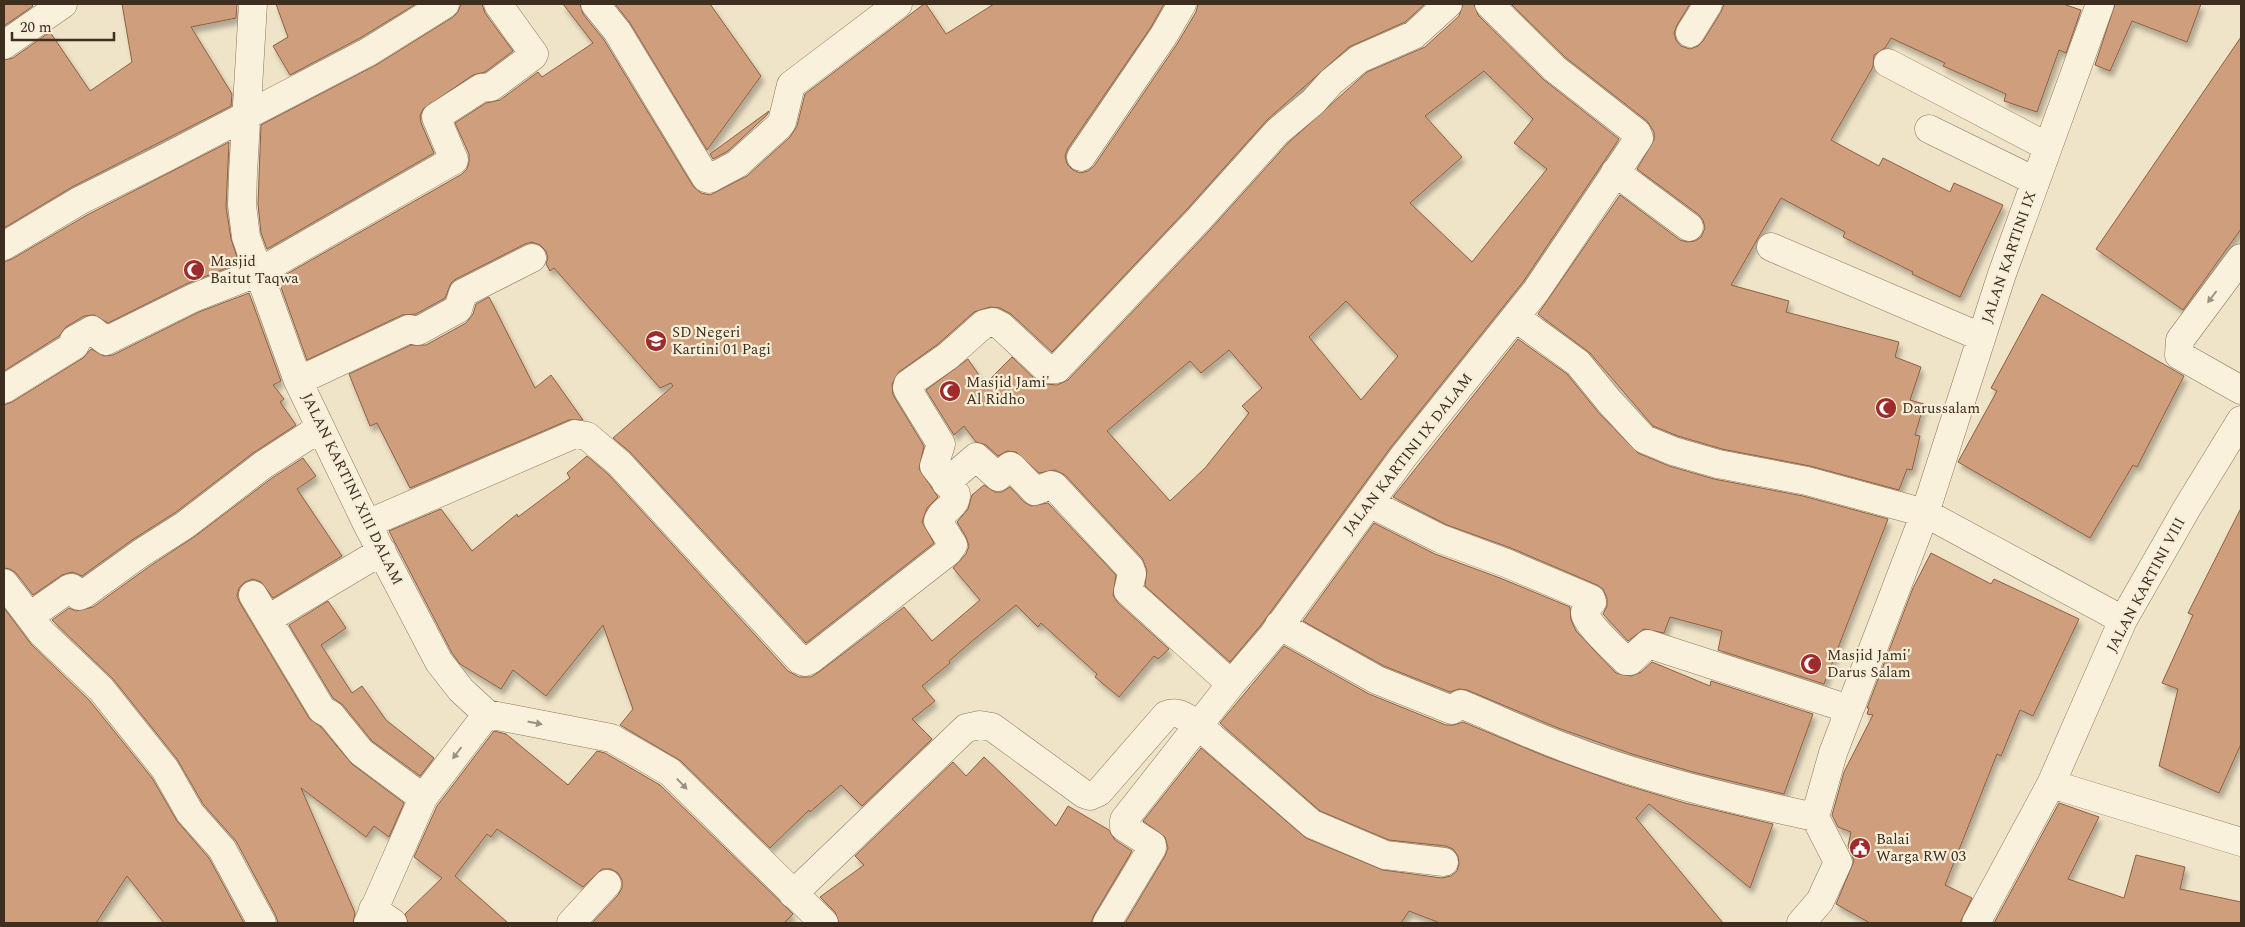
<svg xmlns="http://www.w3.org/2000/svg" width="2245" height="927" font-family="Spectral,serif">
<style>
.building{fill:#cf9f7d;stroke:#8d5f41;fill-rule:evenodd;filter:url(#shadow)}
.lines{fill:none;stroke-linecap:round;stroke-linejoin:round}
.minor-casing{stroke:#8d765c;stroke-width:29}
.minor{stroke:#faf1dc;stroke-width:28}
.oneway{fill:#9c907e}
.labels{text-anchor:middle;dominant-baseline:central;stroke-width:4.5;stroke-linejoin:round;paint-order:stroke}
.street-label{font-size:15px;fill:#3d2e20;stroke:#f7eed8}
.poi-label{font-size:15px;fill:#3d2e20;stroke:#f7eed8;text-anchor:start}
</style>
<defs>
<filter id="shadow"><feDropShadow dx="3" dy="5.5" stdDeviation="2.5" flood-color="#0004"/></filter>
</defs>
<rect width="100%" height="100%" fill="#f0e4c8"/>
<path class="building" d="M 4,4 L 31,4 L 33,6 L 4,26 Z
M 122,4 L 237,4 L 236,18 L 191,27 L 232,94 L 231,106 L 72,187 L 4,228 L 4,60 L 13,58 L 50,32 L 90,91 L 132,62 Z
M 276,4 L 416,4 L 360,38 L 290,75 L 273,46 L 288,37 Z
M 461,4 L 482,4 L 485,13 L 513,51 L 485,72 L 473,75 L 423,109 L 420,116 L 421,123 L 434,153 L 267,249 L 261,233 L 258,204 L 261,125 L 376,65 L 453,17 L 458,12 Z
M 563,4 L 580,4 L 583,14 L 604,40 L 693,186 L 701,193 L 710,195 L 747,176 L 790,137 L 797,126 L 805,94 L 924,4 L 926,4 L 946,34 L 994,4 L 1164,4 L 1151,27 L 1068,148 L 1065,156 L 1067,164 L 1073,170 L 1080,173 L 1088,171 L 1094,166 L 1177,44 L 1196,12 L 1198,4 L 1425,4 L 1405,22 L 1349,47 L 1267,120 L 1188,208 L 1052,352 L 1011,314 L 1000,308 L 990,307 L 974,312 L 938,344 L 899,372 L 892,384 L 893,395 L 924,446 L 919,469 L 938,497 L 927,508 L 922,522 L 934,543 L 806,643 L 630,452 L 613,438 L 673,386 L 671,383 L 660,388 L 554,268 L 550,271 L 546,264 L 548,258 L 546,251 L 540,245 L 532,242 L 525,244 L 456,279 L 451,283 L 445,298 L 416,314 L 402,315 L 307,360 L 278,279 L 462,174 L 467,169 L 469,162 L 469,154 L 455,123 L 486,103 L 500,100 L 538,72 L 542,77 L 593,43 Z
M 615,4 L 710,4 L 761,76 L 707,150 L 630,23 Z
M 1463,4 L 1474,4 L 1478,15 L 1544,80 L 1619,139 L 1523,282 L 1391,447 L 1261,625 L 1230,662 L 1145,586 L 1147,570 L 1142,558 L 1065,475 L 1055,470 L 1039,473 L 1016,452 L 1007,451 L 998,456 L 986,445 L 976,442 L 964,426 L 954,435 L 926,390 L 968,359 L 985,384 L 1012,357 L 1037,381 L 1046,384 L 1057,385 L 1068,380 L 1210,230 L 1288,143 L 1367,72 L 1425,47 L 1459,16 ZM 1484,71 L 1533,119 L 1514,143 L 1547,169 L 1472,262 L 1410,203 L 1462,157 L 1425,116 ZM 1346,301 L 1398,356 L 1361,400 L 1309,337 ZM 1229,350 L 1262,388 L 1242,406 L 1249,413 L 1205,468 L 1170,501 L 1107,431 L 1190,361 L 1201,373 Z
M 1511,4 L 1690,4 L 1677,25 L 1674,33 L 1676,40 L 1681,46 L 1690,49 L 1698,46 L 1703,41 L 1721,12 L 1724,4 L 2063,4 L 2081,10 L 2066,53 L 2059,50 L 2037,112 L 2004,101 L 2006,94 L 1943,66 L 1945,63 L 1891,38 L 1885,48 L 1874,55 L 1873,67 L 1831,140 L 1879,166 L 1883,158 L 1950,192 L 1954,183 L 2003,205 L 1960,297 L 1912,274 L 1913,272 L 1843,237 L 1845,232 L 1781,198 L 1731,285 L 1789,301 L 1786,312 L 1899,342 L 1895,357 L 1921,367 L 1910,400 L 1924,404 L 1915,435 L 1920,436 L 1912,470 L 1907,469 L 1899,490 L 1810,466 L 1722,449 L 1678,436 L 1653,426 L 1590,353 L 1538,314 L 1620,195 L 1680,240 L 1687,242 L 1695,241 L 1701,237 L 1705,228 L 1703,220 L 1698,214 L 1637,169 L 1654,140 L 1654,132 L 1647,121 L 1565,57 Z
M 2115,4 L 2201,4 L 2187,42 L 2132,21 L 2110,71 L 2095,65 Z
M 2241,37 L 2241,229 L 2183,310 L 2096,249 Z
M 769,111 L 767,115 L 728,151 L 713,159 L 710,154 Z
M 229,142 L 226,207 L 231,239 L 239,263 L 186,284 L 108,323 L 94,315 L 84,316 L 66,327 L 59,336 L 4,371 L 4,262 L 12,259 L 87,215 Z
M 249,293 L 281,381 L 273,385 L 284,399 L 280,402 L 296,425 L 253,453 L 176,512 L 132,540 L 82,576 L 72,572 L 62,575 L 33,595 L 16,573 L 10,569 L 4,568 L 4,405 L 12,402 L 83,358 L 91,349 L 104,356 L 113,355 L 199,312 Z
M 2042,294 L 2184,376 L 2137,467 L 2133,465 L 2090,538 L 1958,462 L 1997,391 L 1991,388 Z
M 489,297 L 535,388 L 551,375 L 583,420 L 569,420 L 410,488 L 377,423 L 370,426 L 349,374 L 411,345 L 426,345 L 466,323 L 473,314 L 476,304 Z
M 1518,339 L 1567,374 L 1598,412 L 1638,453 L 1669,466 L 1714,479 L 1803,496 L 1888,519 L 1824,684 L 1718,650 L 1722,631 L 1670,617 L 1664,633 L 1644,629 L 1628,641 L 1603,614 L 1607,606 L 1607,598 L 1603,589 L 1597,585 L 1511,548 L 1447,525 L 1393,497 Z
M 587,456 L 608,474 L 788,671 L 799,677 L 811,677 L 819,672 L 904,607 L 932,641 L 980,600 L 953,568 L 966,554 L 969,546 L 966,537 L 957,522 L 968,509 L 972,495 L 984,485 L 995,492 L 1002,492 L 1010,487 L 1024,502 L 1031,506 L 1048,503 L 1116,575 L 1113,595 L 1118,603 L 1169,649 L 1158,659 L 1154,656 L 1119,697 L 1095,677 L 1097,674 L 1041,623 L 1038,627 L 1016,605 L 971,642 L 949,661 L 950,663 L 922,686 L 935,701 L 912,719 L 932,739 L 862,806 L 841,785 L 810,812 L 809,810 L 770,848 L 681,761 L 620,725 L 633,709 L 603,625 L 546,696 L 513,670 L 501,689 L 460,664 L 452,653 L 389,531 L 441,509 L 472,551 L 517,514 L 518,517 L 570,478 L 567,473 Z
M 303,458 L 316,476 L 297,489 L 342,556 L 273,598 L 261,582 L 253,579 L 245,582 L 239,588 L 237,596 L 240,603 L 309,718 L 321,727 L 352,764 L 404,803 L 389,837 L 374,826 L 366,837 L 301,788 L 355,913 L 353,923 L 278,923 L 276,916 L 236,841 L 203,804 L 177,759 L 113,679 L 52,620 L 69,608 L 76,611 L 93,607 L 150,566 L 194,537 L 272,478 Z
M 2241,508 L 2241,744 L 2219,793 L 2159,766 L 2178,689 L 2162,683 L 2193,615 L 2188,613 Z
M 1374,523 L 1435,554 L 1500,578 L 1570,607 L 1571,620 L 1576,631 L 1616,673 L 1631,676 L 1641,672 L 1652,662 L 1710,686 L 1711,681 L 1813,714 L 1784,794 L 1693,772 L 1632,754 L 1558,728 L 1467,690 L 1459,689 L 1450,692 L 1384,666 L 1303,621 Z
M 1931,553 L 1991,584 L 1994,579 L 2079,619 L 2033,716 L 2020,710 L 2001,756 L 1997,754 L 1945,885 L 1972,898 L 1960,923 L 1870,923 L 1836,904 L 1854,861 L 1848,846 L 1851,832 L 1838,827 L 1832,815 L 1844,772 L 1873,715 L 1867,714 L 1869,708 L 1867,708 L 1913,588 Z
M 328,601 L 346,628 L 321,645 L 352,693 L 362,686 L 386,720 L 434,758 L 420,776 L 372,741 L 343,705 L 333,698 L 289,625 Z
M 4,608 L 31,644 L 89,700 L 152,778 L 177,821 L 209,858 L 244,923 L 164,923 L 127,876 L 96,923 L 4,923 Z
M 1284,646 L 1369,694 L 1446,725 L 1454,725 L 1463,722 L 1547,757 L 1622,784 L 1685,803 L 1773,824 L 1750,888 L 1649,804 L 1636,818 L 1723,923 L 1440,923 L 1409,911 L 1401,923 L 1125,923 L 1165,856 L 1168,848 L 1165,837 L 1143,821 L 1201,748 L 1306,838 L 1383,870 L 1442,878 L 1451,876 L 1457,871 L 1459,864 L 1458,856 L 1453,849 L 1446,846 L 1389,840 L 1320,811 L 1220,723 Z
M 494,731 L 506,734 L 568,785 L 597,751 L 605,753 L 660,785 L 793,914 L 784,923 L 592,923 L 618,895 L 622,888 L 622,880 L 618,873 L 611,869 L 602,869 L 583,887 L 497,829 L 491,837 L 487,834 L 455,876 L 508,923 L 408,923 L 405,914 L 442,878 L 414,857 L 437,806 Z
M 984,757 L 1056,826 L 1068,806 L 1109,830 L 1115,840 L 1132,851 L 1094,915 L 1091,923 L 839,923 L 835,912 L 820,897 L 864,865 L 855,856 L 953,762 L 966,776 Z
M 2059,803 L 2099,817 L 2068,879 L 2124,898 L 2136,855 L 2185,867 L 2180,889 L 2241,902 L 2241,923 L 1994,923 Z"/>
<g class="lines">
<g class="minor-casing">
<path id="minor" d="M 253,4 L 243,173 L 242,205 L 246,237 L 298,381 L 367,524 L 439,662 L 461,690 L 487,714
M 595,4 L 617,31 L 706,178 L 709,179 L 737,164 L 779,126 L 782,122 L 791,85 L 898,4
M 1690,33 L 1708,4
M 4,45 L 63,4
M 1888,63 L 2048,147
M 1929,129 L 2035,181
M 1081,157 L 1164,35 L 1182,4
M 1615,172 L 1689,227
M 4,246 L 79,201 L 165,158 L 368,52 L 445,4
M 1771,247 L 1981,337
M 2241,258 L 2180,340 L 2179,355 L 2241,390
M 1515,317 L 1578,363 L 1609,401 L 1644,439 L 1673,451 L 1718,464 L 1807,481 L 1925,513 L 2123,620
M 298,381 L 409,329 L 418,331 L 458,309 L 463,293 L 532,258
M 4,389 L 75,345 L 74,340 L 92,330 L 106,341 L 193,298 L 259,272 L 454,160 L 436,117 L 481,88 L 491,87 L 533,56 L 534,54 L 498,4
M 946,483 L 976,457 L 998,477 L 1010,466 L 1012,467 L 1035,491 L 1051,485 L 1054,486 L 1130,568 L 1132,574 L 1128,591 L 1231,684
M 1369,503 L 1441,539 L 1506,563 L 1591,599 L 1592,602 C 1590,604 1586,609 1585,612 C 1583,621 1619,654 1626,661 L 1630,661 L 1648,644 L 1849,709
M 367,524 L 575,434 L 587,436 L 619,463 L 800,660 L 805,662 L 810,660 L 948,552 L 953,545 L 938,521 C 941,510 957,507 956,494 L 934,466 L 941,444 L 909,392 L 907,388 L 908,384 L 948,356 L 984,324 L 993,322 L 1001,326 L 1047,369 L 1057,369 L 1199,219 L 1277,132 L 1313,102 L 1331,82 L 1359,59 L 1414,35 L 1448,4
M 4,583 L 42,633 L 101,689 L 165,769 L 190,813 L 222,849 L 262,923
M 253,595 L 322,710 L 331,715 L 361,752 L 423,798
M 30,616 L 70,588 L 72,588 L 79,596 L 84,594 L 141,553 L 185,525 L 263,465 L 320,428
M 268,619 L 382,551
M 1279,625 L 1377,680 L 1452,710 L 1461,704 C 1495,718 1530,735 1566,748 C 1646,779 1731,799 1815,817
M 487,714 L 611,738 L 670,772 L 824,923
M 2051,784 L 2241,842
M 793,894 L 966,728 L 980,725 L 992,727 L 1084,794 L 1090,796 L 1099,792 L 1166,715 C 1179,709 1188,719 1199,726 L 1312,824 L 1385,855 L 1444,862
M 373,909 L 393,923
M 368,923 L 423,798 L 487,714
M 571,923 L 607,884
M 1107,923 L 1152,848 L 1152,845 L 1124,827 L 1124,820 L 1231,684 L 1273,635 L 1403,457 L 1536,291 L 1639,138 L 1637,133 L 1555,69 L 1489,4
M 1801,923 L 1820,901 L 1838,862 L 1815,817 L 1833,753 L 1925,513 L 2002,274 L 2100,4
M 1976,923 L 2051,784 L 2123,620 L 2187,508 L 2241,420"/>
</g>
<use href="#minor" class="minor"/>
</g>
<defs><path id="oneway-solid" d="M-6-.8H1V-3.2L6.5 0L1 3.2V.8H-6Z" transform="scale(1.25)"/></defs>
<g class="oneway">
<use href="#oneway-solid" transform="translate(2212 297) rotate(127)"/>
<use href="#oneway-solid" transform="translate(535 723) rotate(11)"/>
<use href="#oneway-solid" transform="translate(457 753) rotate(127)"/>
<use href="#oneway-solid" transform="translate(682 784) rotate(46)"/>
</g>
<defs>
<g id="mosque-disc" transform="scale(1.125)"><circle r="9.5" fill="#9e2a2b" stroke="#f7eed8"/><path d="M3.5-4.9A6 6 0 1 0 3.5 4.9A5 5 0 1 1 3.5-4.9Z" fill="#fff"/></g>
<g id="school-disc" transform="scale(1.125)"><circle r="9.5" fill="#9e2a2b" stroke="#f7eed8"/><path d="M0-5L7-2L0 1L-7-2ZM-4 1L0 2.5L4 1V4Q0 6-4 4Z" fill="#fff"/></g>
<g id="civic-disc" transform="scale(1.125)"><circle r="9.5" fill="#9e2a2b" stroke="#f7eed8"/><path d="M-.6-6.5H3V-4.5H.6V-3L4-1V1h2V6H-6V1h2V-1L-.6-3ZM-1.2 2.5V6h2.4V2.5Z" fill="#fff"/></g>
</defs>
<g fill-rule="evenodd">
<use href="#mosque-disc" x="194" y="270"/>
<use href="#school-disc" x="656" y="341"/>
<use href="#mosque-disc" x="950" y="391"/>
<use href="#mosque-disc" x="1886" y="408"/>
<use href="#mosque-disc" x="1811" y="664"/>
<use href="#civic-disc" x="1860" y="848"/>
</g>
<g class="labels">
<g class="street-label">
<text transform="translate(2009 257) rotate(-71)">JALAN KARTINI IX</text>
<text transform="translate(1408 454) rotate(-52)">JALAN KARTINI IX DALAM</text>
<text transform="translate(352 489) rotate(64)">JALAN KARTINI XIII DALAM</text>
<text transform="translate(2146 585) rotate(-62)">JALAN KARTINI VIII</text>
</g>
<g class="poi-label">
<text x="210" y="261">Masjid<tspan x="210" dy="17">Baitut Taqwa</tspan></text>
<text x="672" y="332">SD Negeri<tspan x="672" dy="17">Kartini 01 Pagi</tspan></text>
<text x="966" y="382">Masjid Jami'<tspan x="966" dy="17">Al Ridho</tspan></text>
<text x="1902" y="408">Darussalam</text>
<text x="1827" y="655">Masjid Jami'<tspan x="1827" dy="17">Darus Salam</tspan></text>
<text x="1876" y="839">Balai<tspan x="1876" dy="17">Warga RW 03</tspan></text>
</g>
</g>
<rect width="2245" height="927" fill="none" stroke="#3d2e20" stroke-width="10"/>
<path d="M12 32v8h102v-8" fill="none" stroke="#3d2e20" stroke-width="2.5"/>
<text x="20" y="32" font-size="15" fill="#3d2e20" stroke="#f7eed8" stroke-width="4" paint-order="stroke">20 m</text>
</svg>
